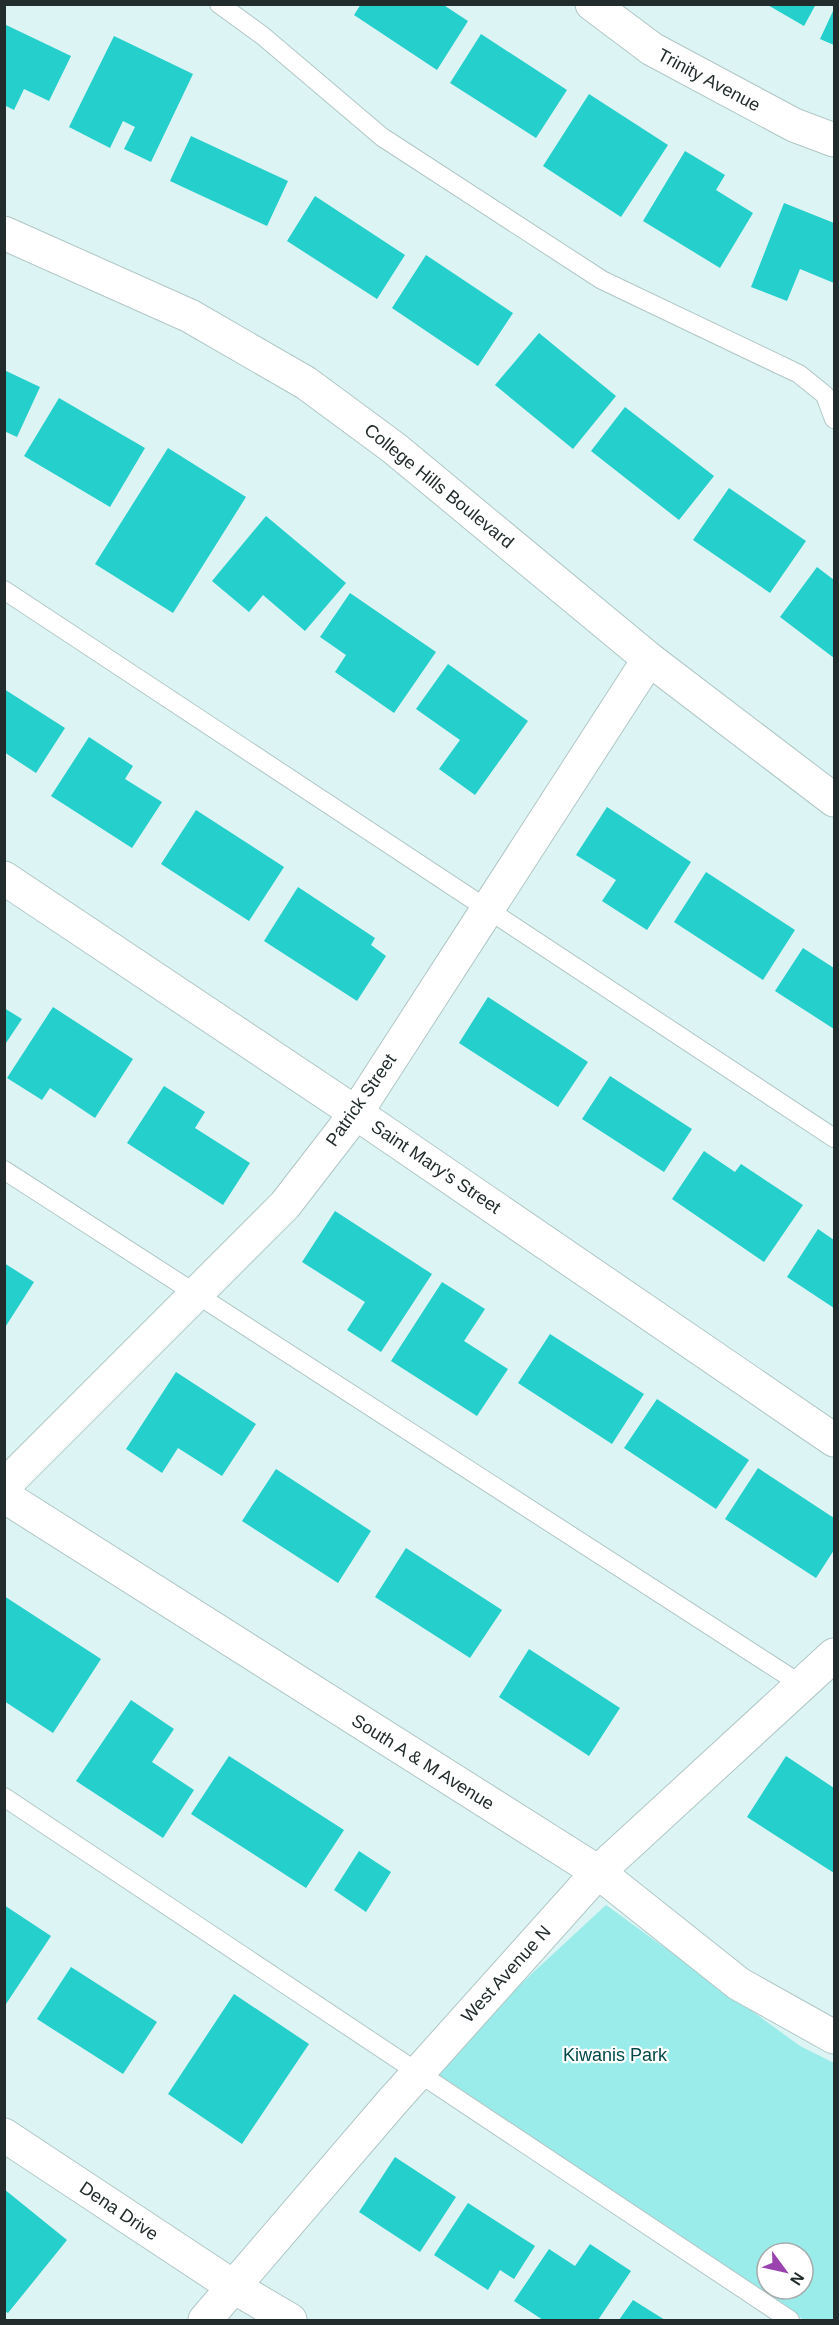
<svg xmlns="http://www.w3.org/2000/svg" width="839" height="2325" font-family="Arial,sans-serif">
<style>
.green{fill:#99ece9;fill-rule:evenodd}
.building{fill:#24cfcc}
.lines{fill:none;stroke-linecap:round;stroke-linejoin:round}
.lane-casing{stroke:#b0c7c6;stroke-width:20}
.street-casing{stroke:#b0c7c6;stroke-width:35}
.secondary-casing{stroke:#b0c7c6;stroke-width:35}
.lane{stroke:#fff;stroke-width:18}
.street{stroke:#fff;stroke-width:33}
.secondary{stroke:#fff;stroke-width:33}
.labels{text-anchor:middle;dominant-baseline:central;stroke-width:4.5;stroke-linejoin:round;paint-order:stroke}
.street-label{font-size:18px;fill:#232c2c;stroke:#fff}
.park-label{font-size:18px;fill:#004948;stroke:#fff}
</style>
<rect width="100%" height="100%" fill="#dcf4f3"/>
<path class="green" d="M 606,1905 L 800,2046 L 834,2063 L 834,2320 L 804,2320 L 430,2073 L 486,2016 ZM 767,2253 L 803,2253 L 803,2289 L 767,2289 Z"/>
<path class="building" d="M 361,4 L 442,4 L 468,21 L 437,70 L 354,15 Z
M 766,4 L 816,4 L 804,26 Z
M 834,9 L 834,45 L 820,39 Z
M 4,24 L 71,56 L 49,101 L 24,89 L 14,110 L 4,105 Z
M 481,34 L 567,90 L 536,138 L 450,83 Z
M 114,36 L 193,74 L 151,162 L 124,149 L 135,127 L 123,121 L 110,148 L 69,127 Z
M 589,94 L 668,145 L 621,217 L 543,166 Z
M 191,136 L 288,181 L 267,226 L 170,181 Z
M 685,151 L 725,175 L 716,190 L 753,213 L 720,268 L 643,221 Z
M 315,196 L 405,255 L 377,299 L 287,241 Z
M 784,203 L 834,223 L 834,283 L 800,269 L 787,301 L 751,287 Z
M 426,255 L 513,313 L 478,366 L 392,308 Z
M 539,333 L 616,396 L 573,449 L 495,385 Z
M 4,370 L 40,387 L 17,437 L 4,431 Z
M 59,398 L 145,448 L 110,507 L 24,456 Z
M 625,407 L 714,476 L 679,520 L 591,451 Z
M 168,448 L 246,497 L 173,613 L 95,564 Z
M 729,488 L 806,541 L 770,593 L 693,540 Z
M 266,516 L 346,583 L 305,631 L 263,595 L 249,612 L 212,581 Z
M 817,567 L 834,580 L 834,658 L 780,617 Z
M 350,593 L 436,652 L 394,713 L 335,672 L 346,655 L 320,637 Z
M 448,664 L 528,721 L 475,795 L 439,769 L 460,740 L 416,709 Z
M 4,689 L 65,728 L 36,773 L 4,752 Z
M 89,737 L 133,766 L 125,779 L 162,802 L 132,848 L 51,796 Z
M 607,807 L 691,862 L 647,930 L 602,901 L 616,880 L 576,855 Z
M 196,810 L 284,867 L 249,921 L 161,864 Z
M 706,872 L 795,930 L 763,980 L 674,922 Z
M 298,887 L 375,938 L 371,945 L 386,956 L 357,1001 L 264,941 Z
M 803,948 L 834,968 L 834,1029 L 775,991 Z
M 488,997 L 588,1062 L 558,1107 L 459,1043 Z
M 53,1007 L 133,1059 L 95,1118 L 50,1088 L 42,1100 L 7,1078 Z
M 4,1008 L 22,1019 L 4,1046 Z
M 610,1076 L 692,1129 L 664,1172 L 582,1119 Z
M 164,1086 L 205,1112 L 195,1128 L 250,1163 L 223,1205 L 127,1143 Z
M 704,1151 L 735,1172 L 741,1164 L 803,1205 L 764,1262 L 672,1199 Z
M 335,1211 L 432,1274 L 381,1352 L 347,1330 L 365,1302 L 302,1262 Z
M 818,1229 L 834,1240 L 834,1308 L 787,1277 Z
M 4,1263 L 34,1282 L 4,1329 Z
M 442,1282 L 485,1309 L 464,1341 L 508,1369 L 477,1416 L 391,1361 Z
M 550,1334 L 644,1394 L 612,1444 L 518,1383 Z
M 176,1372 L 256,1424 L 222,1476 L 178,1448 L 162,1473 L 126,1449 Z
M 657,1399 L 749,1460 L 716,1509 L 624,1448 Z
M 758,1468 L 834,1518 L 834,1550 L 816,1578 L 725,1519 Z
M 276,1469 L 371,1531 L 338,1583 L 242,1521 Z
M 406,1548 L 502,1610 L 470,1658 L 375,1597 Z
M 4,1596 L 101,1659 L 53,1733 L 4,1701 Z
M 529,1649 L 620,1708 L 589,1756 L 499,1697 Z
M 131,1700 L 174,1729 L 152,1762 L 194,1790 L 163,1838 L 76,1781 Z
M 229,1756 L 344,1830 L 306,1888 L 191,1814 Z
M 786,1756 L 834,1788 L 834,1873 L 747,1817 Z
M 359,1851 L 391,1872 L 366,1912 L 334,1890 Z
M 4,1905 L 51,1936 L 4,2007 Z
M 71,1967 L 157,2022 L 123,2074 L 37,2019 Z
M 234,1994 L 309,2044 L 242,2144 L 168,2094 Z
M 395,2157 L 456,2197 L 420,2252 L 359,2212 Z
M 4,2189 L 67,2240 L 8,2313 L 4,2311 Z
M 468,2203 L 535,2246 L 514,2279 L 500,2270 L 488,2290 L 434,2255 Z
M 590,2244 L 631,2271 L 598,2320 L 543,2320 L 514,2301 L 549,2249 L 575,2266 Z
M 633,2300 L 665,2320 L 619,2320 Z"/>
<g class="lines">
<g class="lane-casing">
<path id="lane" d="M 219,4 L 263,36 L 382,137 L 602,280 L 799,374 L 825,395 L 834,419
M 4,590 L 834,1138
M 4,1170 L 802,1685
M 4,1797 L 790,2320"/>
</g>
<g class="street-casing">
<path id="street" d="M 592,4 L 652,49 L 794,125 L 834,140
M 4,878 L 356,1113 L 834,1440
M 4,1486 L 285,1205 L 356,1113 L 649,659
M 4,1496 L 598,1872 L 739,1984 L 834,2037
M 4,2135 L 234,2287 L 290,2320"/>
</g>
<g class="secondary-casing">
<path id="secondary" d="M 4,233 L 190,316 L 306,383 L 394,448 L 649,659 L 834,800
M 205,2320 L 392,2102 L 598,1872 L 834,1655"/>
</g>
<use href="#lane" class="lane"/>
<use href="#street" class="street"/>
<use href="#secondary" class="secondary"/>
</g>
<g class="labels">
<g class="street-label">
<text transform="translate(709 80) rotate(28)">Trinity Avenue</text>
<text transform="translate(439 486) rotate(39)">College Hills Boulevard</text>
<text transform="translate(361 1100) rotate(-55)">Patrick Street</text>
<text transform="translate(436 1167) rotate(34)">Saint Mary's Street</text>
<text transform="translate(423 1762) rotate(32)">South A &amp; M Avenue</text>
<text transform="translate(506 1974) rotate(-48)">West Avenue N</text>
<text transform="translate(119 2211) rotate(34)">Dena Drive</text>
</g>
<g class="park-label">
<text x="615" y="2055">Kiwanis Park</text>
</g>
</g>
<rect width="839" height="2325" fill="none" stroke="#232c2c" stroke-width="12"/>
<g transform="translate(785 2271) rotate(123)"><circle r="28" fill="#ffffff" stroke="#a7abab" stroke-width="1.5"/>
<path d="M0-4.5L10 22L0 15L-10 22Z" fill="#9a42ae"/>
<text y="-9" font-size="16" font-weight="bold" text-anchor="middle" fill="#232c2c">N</text>
</g>
</svg>
